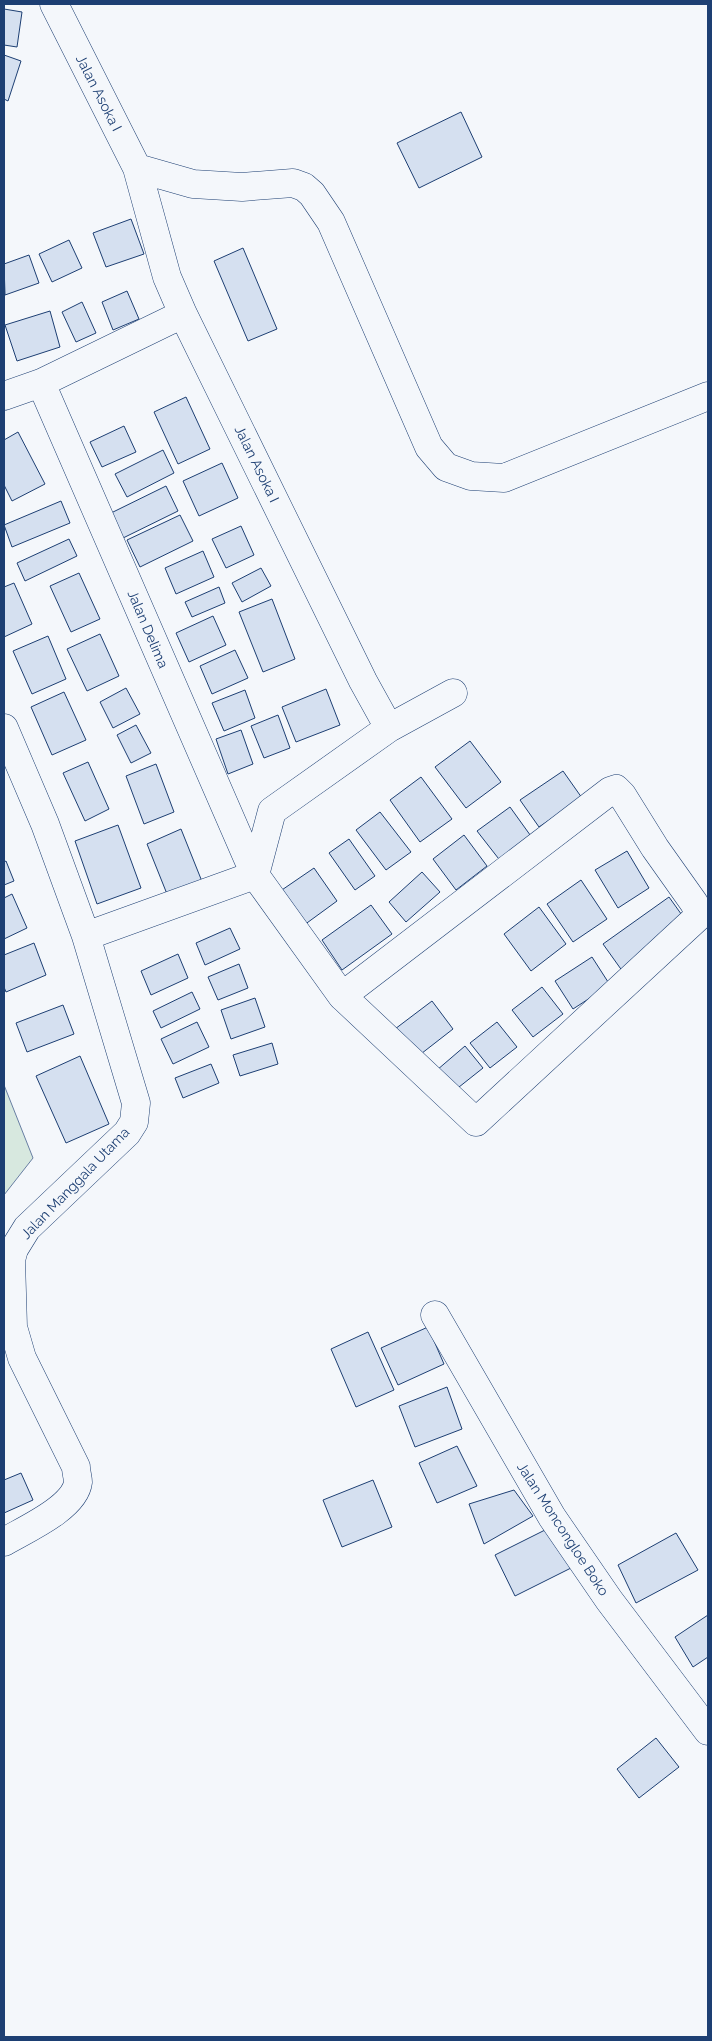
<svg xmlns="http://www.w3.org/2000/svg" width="712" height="2041" font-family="Raleway,sans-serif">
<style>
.green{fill:#d7e8df;stroke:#687fa3}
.building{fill:#d5e0f0;stroke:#1d3f73}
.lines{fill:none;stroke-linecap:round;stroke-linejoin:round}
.minor-casing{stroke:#1d3f73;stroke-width:29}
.minor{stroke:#f4f7fb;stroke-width:28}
.labels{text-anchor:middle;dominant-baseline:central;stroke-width:4;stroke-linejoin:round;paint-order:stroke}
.street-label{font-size:14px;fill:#1d3f73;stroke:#f4f7fb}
</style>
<rect width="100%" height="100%" fill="#f4f7fb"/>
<path class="green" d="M 4,1085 L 33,1158 L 4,1195 Z"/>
<path class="building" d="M 4,9 L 22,12 L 17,47 L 4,45 Z
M 4,55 L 21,61 L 8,101 L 4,99 Z
M 461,112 L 482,157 L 419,188 L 397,143 Z
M 131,219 L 144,254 L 106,267 L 93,233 Z
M 69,240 L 82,268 L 52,282 L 39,254 Z
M 243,248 L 277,329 L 248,341 L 214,261 Z
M 29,255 L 39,283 L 5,295 L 4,264 Z
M 127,291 L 139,319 L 113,330 L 102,302 Z
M 82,302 L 96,333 L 76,342 L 62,312 Z
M 50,311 L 60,347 L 17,361 L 5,325 Z
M 186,397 L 210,449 L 178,464 L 154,412 Z
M 124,426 L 136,452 L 102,467 L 90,442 Z
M 18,432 L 45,484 L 12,501 L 4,485 L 4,440 Z
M 163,450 L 174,473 L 127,497 L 115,474 Z
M 222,463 L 238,498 L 199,516 L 183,481 Z
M 166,486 L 178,511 L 121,539 L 109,514 Z
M 61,501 L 70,523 L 12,547 L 4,525 Z
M 180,515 L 193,541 L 140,567 L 127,540 Z
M 241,526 L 254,555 L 226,568 L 212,539 Z
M 69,539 L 77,556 L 25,581 L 17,563 Z
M 203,551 L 214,577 L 176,594 L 165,568 Z
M 261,568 L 271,586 L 242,602 L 232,583 Z
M 79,573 L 100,619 L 71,632 L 50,586 Z
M 14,583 L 32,624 L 4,637 L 4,587 Z
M 219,587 L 225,603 L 192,617 L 185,602 Z
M 272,599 L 295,659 L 263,672 L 239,612 Z
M 213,616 L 226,645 L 189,662 L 176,633 Z
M 100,634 L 119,676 L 87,691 L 67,649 Z
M 48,636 L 66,679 L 32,694 L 13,651 Z
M 235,650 L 248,678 L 212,694 L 200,666 Z
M 126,688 L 140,714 L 113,728 L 100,702 Z
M 326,689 L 340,725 L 296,742 L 282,707 Z
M 245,690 L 255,718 L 224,731 L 212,703 Z
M 64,692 L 86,740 L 52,755 L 31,707 Z
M 278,715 L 290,748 L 264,758 L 251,726 Z
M 136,725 L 151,753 L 131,763 L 117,735 Z
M 241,730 L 253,764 L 228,774 L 216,739 Z
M 470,741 L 501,782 L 466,808 L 435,767 Z
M 88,762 L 109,809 L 85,821 L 63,773 Z
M 156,764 L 174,812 L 144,824 L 126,776 Z
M 563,771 L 582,798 L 539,827 L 520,800 Z
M 421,777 L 452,819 L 420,842 L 390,800 Z
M 510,807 L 533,839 L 502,863 L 477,831 Z
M 380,812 L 411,852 L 386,870 L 356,830 Z
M 118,825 L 141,888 L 97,904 L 75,841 Z
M 181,829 L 203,884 L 169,899 L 147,844 Z
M 464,835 L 487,866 L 456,890 L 433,859 Z
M 349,839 L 375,876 L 355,890 L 329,853 Z
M 627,851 L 649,888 L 618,908 L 595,870 Z
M 6,861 L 14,881 L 4,885 L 4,862 Z
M 314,868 L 337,901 L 300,928 L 276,894 Z
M 422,872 L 440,892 L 406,922 L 389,902 Z
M 581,880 L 607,919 L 573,942 L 547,904 Z
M 12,894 L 27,928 L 4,939 L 4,898 Z
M 669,897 L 689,925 L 623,972 L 603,944 Z
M 371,905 L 392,934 L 342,970 L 322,940 Z
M 539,907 L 566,944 L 531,971 L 504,934 Z
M 230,928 L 240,949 L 205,965 L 196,943 Z
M 34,943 L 46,975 L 6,992 L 4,987 L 4,955 Z
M 178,954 L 188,978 L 151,995 L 141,971 Z
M 592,957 L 610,985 L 573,1009 L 555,981 Z
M 239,964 L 248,988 L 218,1000 L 208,977 Z
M 542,987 L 563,1014 L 533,1037 L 512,1010 Z
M 192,992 L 200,1009 L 161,1028 L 153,1011 Z
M 255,998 L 265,1027 L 231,1039 L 221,1010 Z
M 432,1001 L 453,1029 L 417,1057 L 395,1029 Z
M 63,1005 L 74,1034 L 27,1052 L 16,1023 Z
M 197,1022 L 209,1047 L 173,1064 L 161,1039 Z
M 497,1022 L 517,1047 L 490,1068 L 470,1043 Z
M 272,1043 L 278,1064 L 240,1076 L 233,1055 Z
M 465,1046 L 483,1068 L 454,1091 L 437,1070 Z
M 80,1056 L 109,1124 L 66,1143 L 36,1076 Z
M 211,1064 L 219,1083 L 183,1098 L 175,1078 Z
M 428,1327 L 444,1364 L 398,1385 L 381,1348 Z
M 368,1332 L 394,1390 L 356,1407 L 331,1349 Z
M 447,1387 L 462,1429 L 415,1447 L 399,1406 Z
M 457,1446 L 477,1486 L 437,1503 L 419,1463 Z
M 21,1473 L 33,1500 L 4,1513 L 4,1480 Z
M 373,1480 L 392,1527 L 342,1547 L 323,1500 Z
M 514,1490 L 533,1516 L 484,1544 L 469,1504 Z
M 551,1527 L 571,1568 L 515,1596 L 495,1555 Z
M 676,1533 L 698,1570 L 636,1603 L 618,1565 Z
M 708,1615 L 708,1657 L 693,1667 L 675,1637 Z
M 656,1738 L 679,1767 L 639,1798 L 617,1769 Z"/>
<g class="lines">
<g class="minor-casing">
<path id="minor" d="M 54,4 L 137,168 L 167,277 L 183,314 L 363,681 L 389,728 L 272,811 L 255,875
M 137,168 L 193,184 L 242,187 L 293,183 L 304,187 L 312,194 L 331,222 L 429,447 L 446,467 L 471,476 L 504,478 L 708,396
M 41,383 L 255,875 L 342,996
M 4,396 L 41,383 L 183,314
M 4,728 L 45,824 L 86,936 L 136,1103 L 134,1122 L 127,1133 L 27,1228 L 14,1249 L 11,1260 L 13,1327 L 22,1358 L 76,1467 C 76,1472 78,1478 78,1482 C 75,1508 24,1530 4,1542
M 389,728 L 453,693
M 616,789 L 622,795 L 655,848 L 694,903 L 700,915 L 476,1122 L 342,996 L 610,791 Z
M 86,936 L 255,875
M 435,1315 L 552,1517 L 609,1600 L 708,1731"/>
</g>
<use href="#minor" class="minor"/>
</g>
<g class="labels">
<g class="street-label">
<text transform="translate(99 93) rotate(63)">Jalan Asoka I</text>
<text transform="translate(257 464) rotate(64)">Jalan Asoka I</text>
<text transform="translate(148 629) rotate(67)">Jalan Delima</text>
<text transform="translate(75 1183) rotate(-46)">Jalan Manggala Utama</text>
<text transform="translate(563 1529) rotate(57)">Jalan Moncongloe Boko</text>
</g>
</g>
<rect width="712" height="2041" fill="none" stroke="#1d3f73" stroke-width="10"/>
</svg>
